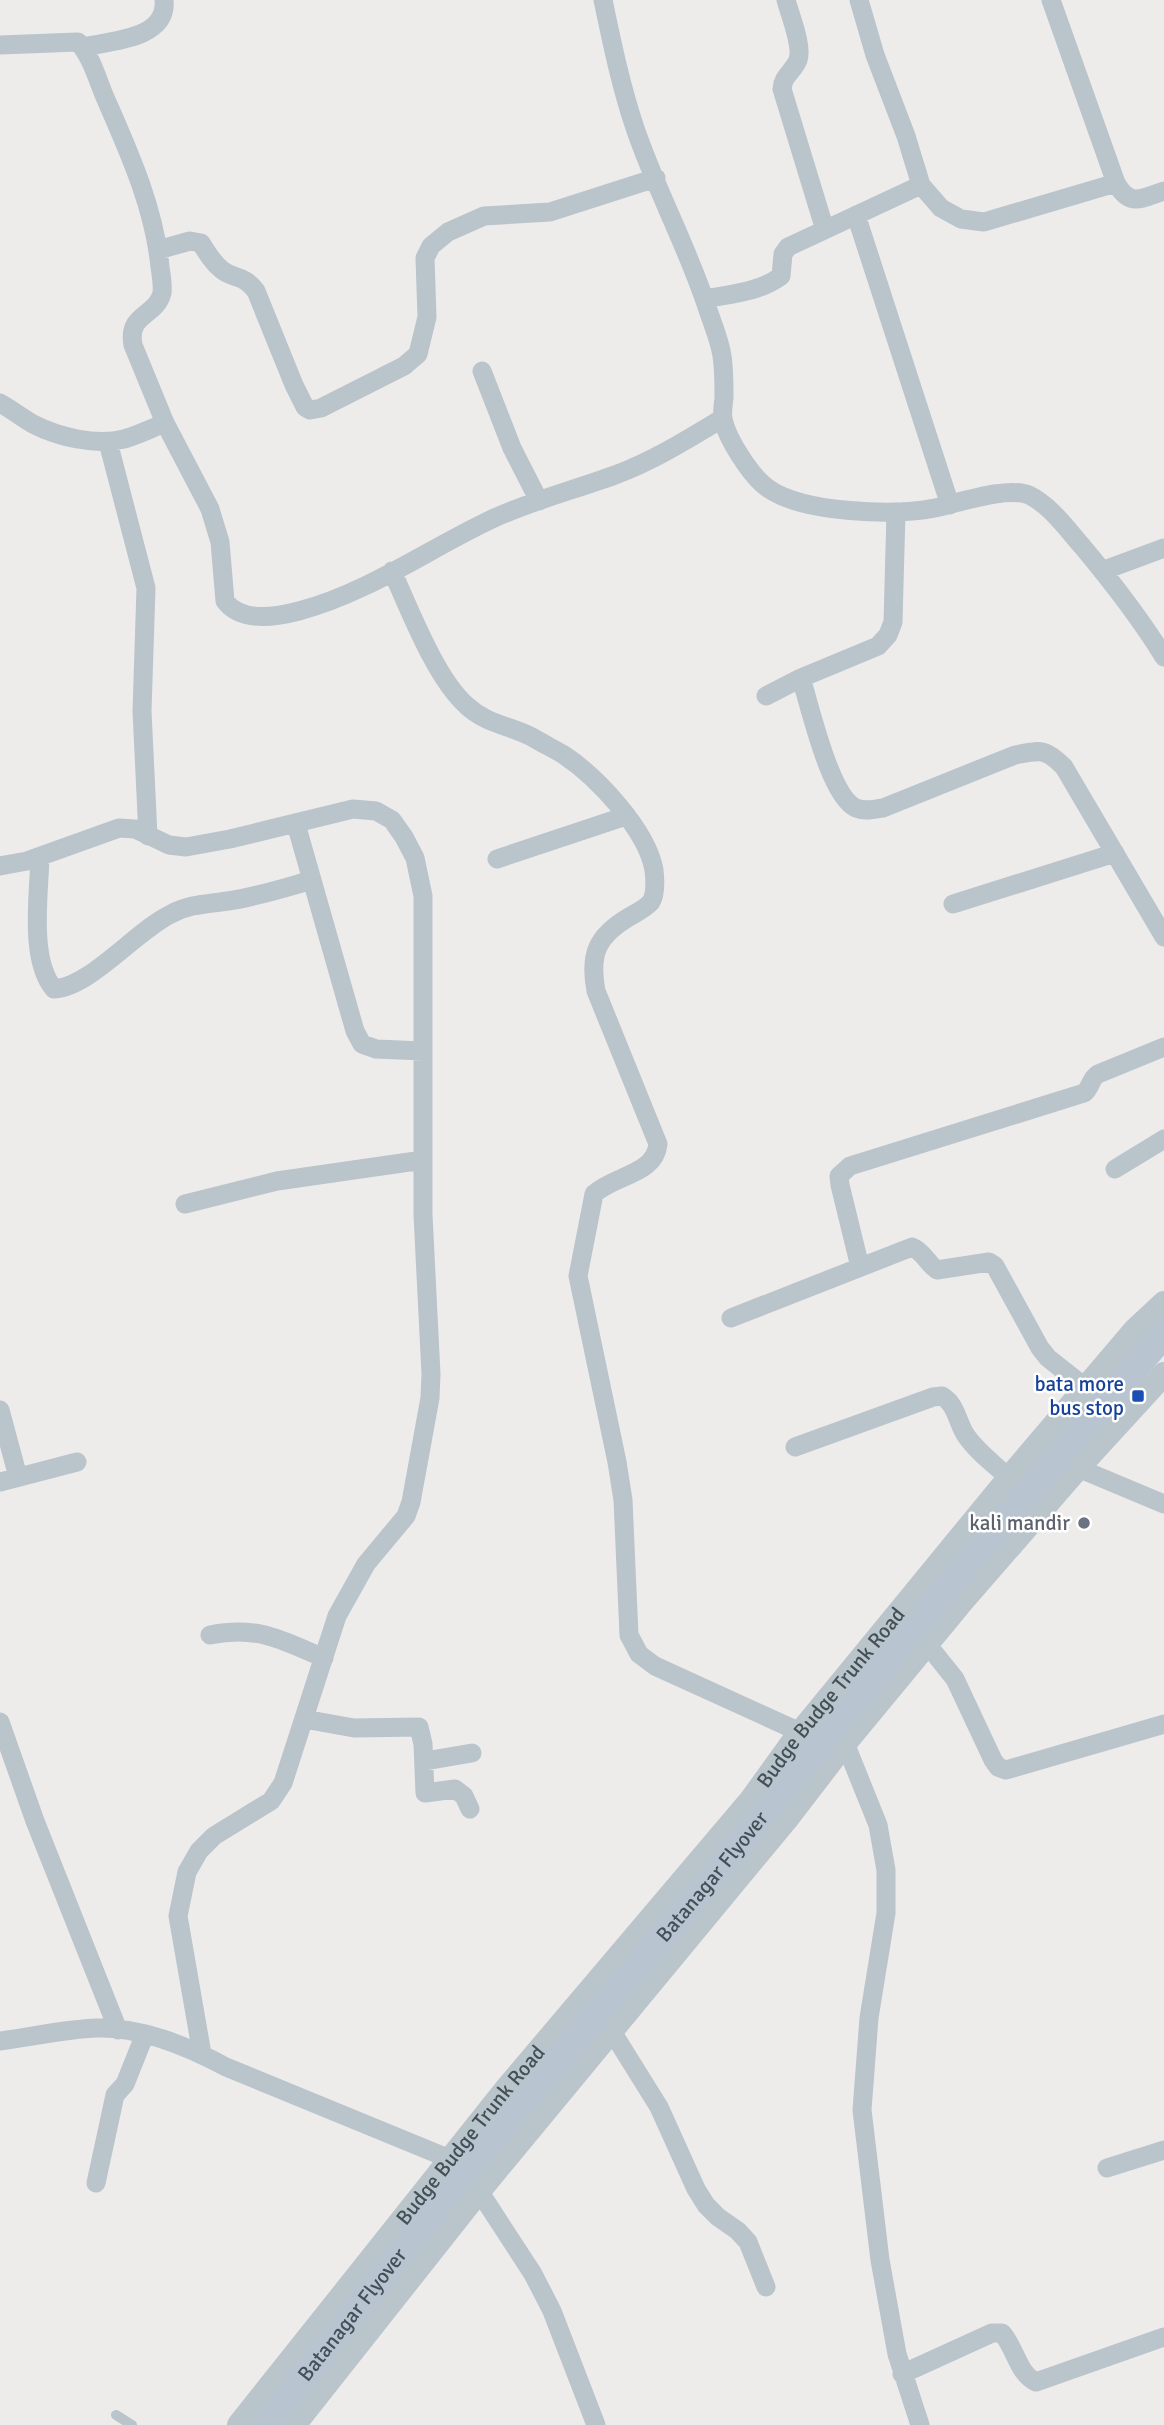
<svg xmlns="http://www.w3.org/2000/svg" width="1164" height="2425" font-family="Signika,sans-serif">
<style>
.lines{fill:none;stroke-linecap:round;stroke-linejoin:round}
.service{stroke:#b9c4cb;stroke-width:10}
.minor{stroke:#b9c4cb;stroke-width:19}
.tertiary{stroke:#b9c4cb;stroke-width:24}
.secondary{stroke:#b8c5d0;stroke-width:28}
.secondary-bridge{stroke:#b8c5d0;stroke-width:28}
.transit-dot{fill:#1a4fb4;stroke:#fff;stroke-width:2.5}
.worship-dot{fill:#6b7280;stroke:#fff;stroke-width:2.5}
.labels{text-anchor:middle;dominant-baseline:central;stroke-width:5;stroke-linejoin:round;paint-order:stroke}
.transit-label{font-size:21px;fill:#164399;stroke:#fff;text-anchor:end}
.worship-label{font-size:21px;fill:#5b616d;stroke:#fff;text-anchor:end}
.street-label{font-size:21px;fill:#445058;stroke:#fff}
</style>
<rect width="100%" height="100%" fill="#eeebeb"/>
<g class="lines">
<path class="service" d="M 116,2415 L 132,2425"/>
<path class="minor" d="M 603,0 C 612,43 621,87 635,128 C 656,190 688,248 708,310 C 713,325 720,341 722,356 C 724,369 724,385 724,398 C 723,405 722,413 723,419 C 727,439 752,478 769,489 C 804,513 894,516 935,508 C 959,503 1007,486 1029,495 C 1050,505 1067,529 1082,546 C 1112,582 1140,618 1164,657
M 786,0 C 790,15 803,46 798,60 C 793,72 783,75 782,89 L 825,230
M 859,0 L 875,55 L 906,136 L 921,185 L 941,208 L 961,219 L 984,222 L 1116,183
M 1051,0 L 1116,183 C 1130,208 1142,198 1164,191
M 0,45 L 78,42 C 91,56 97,78 104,95 C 128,150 154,206 160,267 C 161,274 163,285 162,293 C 156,317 127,313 133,345 L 165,423 L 210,509 L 220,542 L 225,601 C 241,623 276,617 299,611 C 367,593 427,550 490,520 C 530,501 574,490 615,475 C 653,461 688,439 723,418
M 83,47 C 111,41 168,39 164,0
M 856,215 L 950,505
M 158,250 L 190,241 L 201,243 C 207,253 213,263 222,270 C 235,280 243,274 256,291 L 294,385 L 305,407 L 310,410 L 321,408 L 404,366 L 418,354 L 427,317 L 425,258 L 431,246 L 448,232 L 484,216 L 550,212 L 656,178
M 705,299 C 730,294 760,292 781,276 L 783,254 L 788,247 L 921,185
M 482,371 L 512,448 L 539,501
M 0,403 C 11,409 21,417 33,424 C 58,437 96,446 124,439 C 138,435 152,428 165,423
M 108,442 L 146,588 L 142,711 L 148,836
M 392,571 C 410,610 435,677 466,705 C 486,724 508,725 532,737 C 542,743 554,749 564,755 C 597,777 647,830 654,870 C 655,879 656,894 651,902 C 646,908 636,913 629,917 C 597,936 589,954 596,991 L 658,1144 C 655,1175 614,1175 594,1194 L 578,1276 L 617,1462 L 623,1500 L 629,1635 L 639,1654 L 655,1666 L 802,1733
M 1102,571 L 1164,548
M 801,678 C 810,706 830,797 856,808 C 865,812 874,809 883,808 L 1015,755 C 1041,750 1045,748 1064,767 L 1164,937
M 766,696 L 801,678 L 878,646 L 888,635 L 893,622 L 896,512
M 296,824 L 355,1031 L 362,1044 L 376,1049 L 423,1051
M 40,857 C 39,894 29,960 54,989 C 90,987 136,931 171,914 C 189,904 208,904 228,901 C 256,897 284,888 312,880
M 497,859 L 626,816
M 0,866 L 27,861 L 119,828 L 135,829 L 169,845 L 186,847 L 230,839 L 353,809 L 376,811 L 392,820 L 404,837 L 415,858 L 423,896 L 423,1215 L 431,1374 L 430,1398 L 411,1502 L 406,1516 L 366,1564 L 337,1616 L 283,1783 L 271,1801 L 214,1836 L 199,1851 L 187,1872 L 178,1916 L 202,2054
M 953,904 L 1115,853
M 1115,1169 L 1164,1139
M 185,1204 L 277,1181 L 423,1160
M 860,1267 L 840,1185 L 839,1176 L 850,1166 L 1084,1093 C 1091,1088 1090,1079 1098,1074 L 1164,1047
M 731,1318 L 912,1247 C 924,1252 927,1263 937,1270 L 989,1262 L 995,1266 L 1040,1348 L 1048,1358 L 1086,1388
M 0,1410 L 18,1477
M 795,1447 L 933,1397 L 942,1396 C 956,1404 957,1421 965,1434 C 976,1451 994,1464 1009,1478
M 1078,1468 L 1164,1504
M 0,1482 L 77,1462
M 210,1635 C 257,1625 281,1640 324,1658
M 927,1644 L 955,1679 L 993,1760 L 998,1767 L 1006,1770 L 1164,1724
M 304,1719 L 354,1728 L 419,1727 L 423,1744 L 425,1793 L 455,1789 L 464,1796 L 470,1809
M 0,1722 L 35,1821 L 118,2030
M 845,1743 L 878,1825 L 886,1870 L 886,1913 L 869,2018 L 862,2110 L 880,2260 L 897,2354 L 920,2425
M 425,1761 L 472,1753
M 611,2030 L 659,2107 L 696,2189 L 706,2205 L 718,2217 L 738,2231 L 748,2242 L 766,2287
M 0,2041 C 32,2037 65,2029 97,2028 C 142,2027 187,2046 226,2067 L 450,2159 L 479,2191 L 533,2274 L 552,2311 L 596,2425
M 1107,2168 L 1164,2150
M 96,2183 L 115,2095 L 125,2084 L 145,2034
M 902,2374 L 992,2333 L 1002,2333 C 1015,2347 1018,2374 1036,2382 L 1164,2337"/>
<g class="tertiary">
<path id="s1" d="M 239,2425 L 507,2088 L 751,1800 L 795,1739 L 1009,1478 L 1135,1330 L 1164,1303"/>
<path d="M 294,2425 L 479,2191 L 789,1816 L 845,1743 L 959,1605 L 1078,1468 L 1164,1374"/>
</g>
<path class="secondary" d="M 938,1598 L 1164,1334"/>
<path class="secondary-bridge" id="s2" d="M 266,2425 L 462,2174 L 712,1878 L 938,1598"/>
</g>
<rect class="transit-dot" x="1131" y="1389" width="14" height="14" rx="3.5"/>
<circle class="worship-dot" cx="1084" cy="1523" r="7"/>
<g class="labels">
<g class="transit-label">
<text x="1124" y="1384">bata more<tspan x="1124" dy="24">bus stop</tspan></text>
</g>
<g class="worship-label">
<text x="1070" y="1523">kali mandir</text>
</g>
<g class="street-label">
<text stroke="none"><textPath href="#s1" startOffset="938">Budge Budge Trunk Road</textPath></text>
<text stroke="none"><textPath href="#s2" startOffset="707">Batanagar Flyover</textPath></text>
<text stroke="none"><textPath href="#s1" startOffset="371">Budge Budge Trunk Road</textPath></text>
<text stroke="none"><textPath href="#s2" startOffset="140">Batanagar Flyover</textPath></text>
</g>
</g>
</svg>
